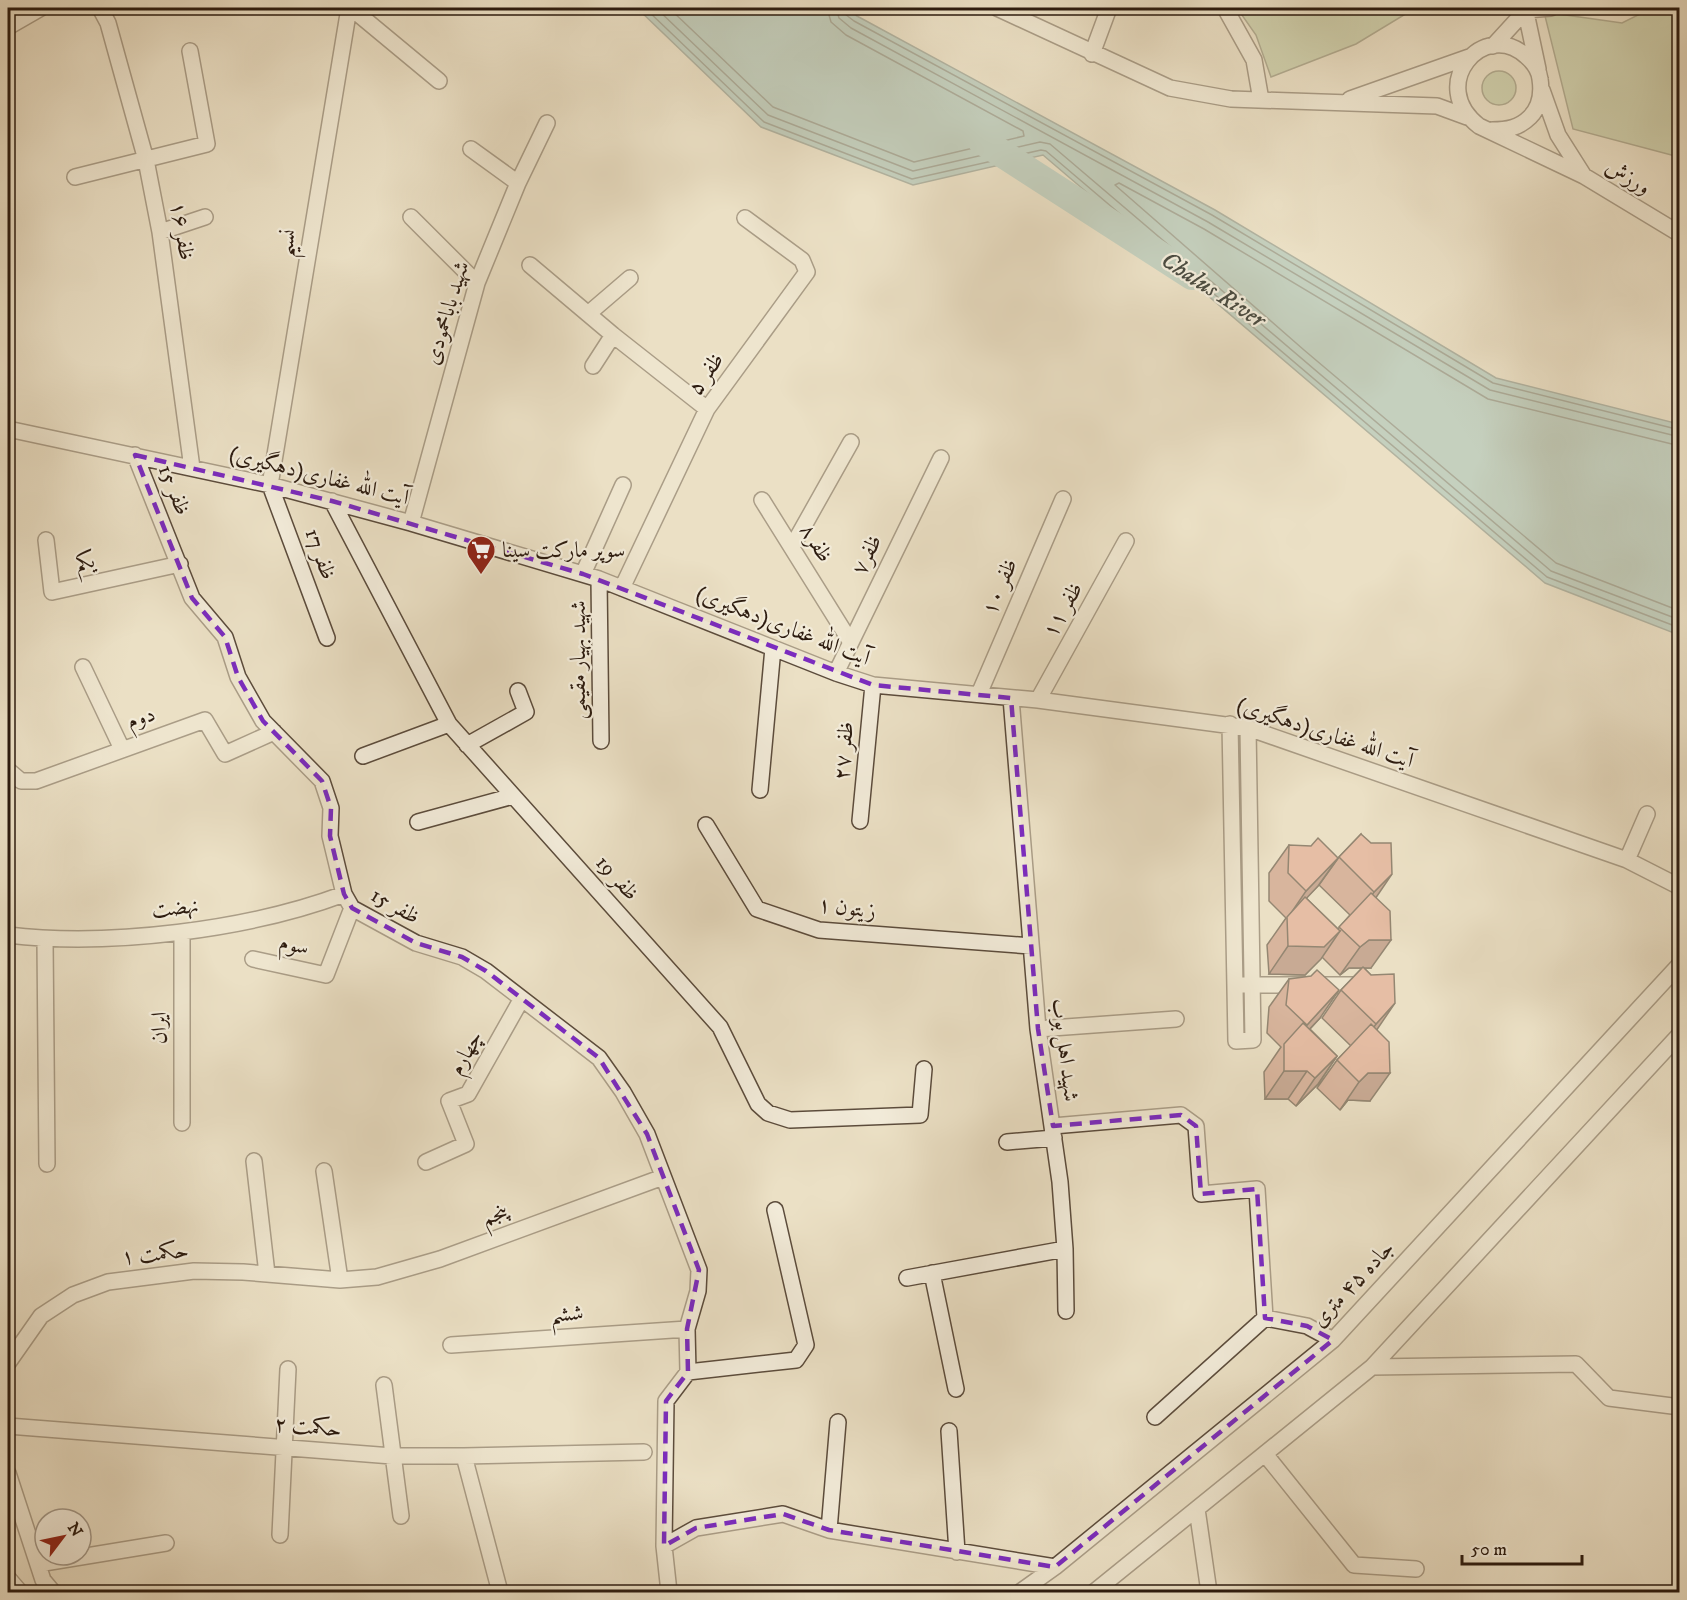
<svg xmlns="http://www.w3.org/2000/svg" width="1687" height="1600" font-family="'IM FELL DW Pica',Amiri,serif">
<style>
.green{fill:#b3c398;stroke:#706f54;stroke-width:1.5}
.water{fill:#98bdb7;stroke:#6d7c74;stroke-width:1.5}
.lines{fill:none;stroke-linecap:round;stroke-linejoin:round}
.shore{stroke:#626c63;stroke-width:1.5}
.river{stroke:#98bdb7;stroke-width:28}
.minor-casing{stroke:#5c4c3c;stroke-width:18}
.minor{stroke:#f2ebd9;stroke-width:15}
.wall{fill:#c2806d;stroke:#2c1b0f;stroke-width:1.5}
.shaded-wall{fill:#9e6859;stroke:#2c1b0f;stroke-width:1.5}
.building{fill:#e1957f;stroke:#2c1b0f;stroke-width:1.5}
.marked{fill:none;stroke:#7b2cbf;stroke-width:4.5;stroke-dasharray:12 8;stroke-linejoin:round}
.labels{text-anchor:middle;dominant-baseline:central;stroke-width:4.5;stroke-linejoin:round;paint-order:stroke}
.street-label{font-size:22px;fill:#2c1b0f;stroke:#f2ebd9}
.poi-label{font-size:22px;fill:#2c1b0f;stroke:#f2ebd9;text-anchor:start}
.water-label{font-size:24px;font-style:italic;fill:#4c4c41;stroke:#f2ebd9}
</style>
<rect width="100%" height="100%" fill="#ebe0c5"/>
<filter id="stains"><feTurbulence type="fractalNoise" baseFrequency=".00333" numOctaves="4"/><feColorMatrix values="0 0 0 0 .2 0 0 0 0 .09 0 0 0 0 .02 0 0 0 .5 -.17"/></filter>
<radialGradient id="worn" r=".72"><stop offset=".6" stop-color="#630" stop-opacity="0"/><stop offset="1" stop-color="#630" stop-opacity=".3"/></radialGradient>
<path class="green" d="M 1237,8 L 1495,8 L 1441,14 L 1412,10 L 1356,44 L 1271,77 L 1256,35 Z
M 1652,8 L 1679,8 L 1679,157 L 1573,129 L 1544,12 L 1622,23 Z
M1482 88a17 17 0 1 1 34 0a17 17 0 1 1-34 0Z"/>
<path class="water" d="M 637,8 L 847,8 L 857,16 L 1215,210 L 1496,378 L 1679,424 L 1679,635 L 1545,583 L 1043,155 L 913,185 L 761,127 Z"/>
<g class="lines">
<path class="shore" d="M 645,8 L 764,122 L 912,179 L 1041,150 L 1046,151 L 1547,577 L 1680,628
M 656,8 L 768,115 L 913,171 L 1040,142 L 1050,144 L 1551,571 L 1680,620
M 669,8 L 773,107 L 914,162 L 1024,136 L 1023,131 L 846,35 L 831,22 L 827,8
M 836,8 L 839,18 L 851,28 L 1208,222 L 1490,390 L 1680,437
M 844,8 L 845,14 L 854,21 L 1212,215 L 1493,383 L 1680,430
M 1680,446 L 1488,399 L 1204,229 L 1119,183 L 1115,185 L 1304,350 L 1556,563 L 1680,611"/>
<path class="river" d="M 981,140 L 1192,276"/>
<g class="minor-casing">
<path id="minor" d="M 100,8 L 108,23 L 146,160 L 160,232 L 192,468
M 351,8 L 439,81
M 997,8 L 1170,88 L 1231,99 L 1437,106 L 1467,117
M 1225,8 L 1254,60 L 1261,100
M 1525,8 L 1538,69
M 8,27 L 41,8
M 1493,46 L 1526,10 L 1551,8
M 1092,54 L 1109,8
M 1542,90 L 1558,135 L 1584,176
M 1350,99 L 1469,57
M 1492,130 C 1507,130 1519,128 1530,117 C 1540,107 1542,92 1540,79 C 1539,70 1533,62 1526,56 C 1484,18 1426,85 1479,126 L 1584,176 L 1680,234
M 471,149 L 518,183
M 75,177 L 207,144 L 190,51
M 411,217 L 477,283
M 160,232 L 205,217
M 530,265 L 613,335 L 707,409
M 588,314 L 630,278
M 593,366 L 613,335
M 8,429 L 270,485 L 411,523 L 599,579 L 836,673 L 873,685 L 1038,700 L 1248,728 L 1627,860 L 1680,887
M 135,455 L 192,598 L 225,637 L 238,677 L 263,721 L 322,781 L 331,808 L 330,836 L 344,894 L 352,908 L 416,943 L 462,957 L 486,971 L 599,1058 L 623,1092 L 647,1134 L 699,1270 L 698,1291 L 687,1329 L 688,1372 L 666,1401 L 664,1546 L 669,1592
M 762,500 L 850,641
M 332,501 L 449,724 L 720,1027 L 758,1104 L 768,1113 L 790,1120 L 920,1115 L 924,1069
M 411,523 L 477,283 L 518,183 L 547,123
M 46,540 L 52,592 L 180,564
M 792,547 L 851,442
M 583,574 L 623,485
M 599,579 L 601,741
M 622,588 L 707,409 L 807,272 L 802,260 L 745,218
M 327,638 L 270,485 L 349,8
M 83,667 L 122,749
M 836,673 L 941,458
M 979,694 L 1063,499
M 1038,700 L 1126,541
M 1230,724 L 1236,1041 L 1253,1040 L 1248,728
M 467,745 L 526,712 L 518,691
M 363,756 L 449,724
M 8,770 L 21,781 L 36,781 L 205,720 L 225,754 L 274,732
M 760,790 L 773,648
M 860,821 L 873,685
M 418,822 L 513,796
M 706,825 L 757,909 L 819,930 L 1031,946
M 1627,860 L 1647,814
M 182,932 L 182,1123
M 8,935 C 109,947 248,930 344,894
M 45,940 L 47,1164
M 253,959 L 326,975 L 352,908
M 1243,985 L 1356,985
M 1038,1029 L 1176,1019
M 1053,1126 L 1181,1115 L 1196,1126 L 1201,1194 L 1257,1189 L 1265,1318 L 1155,1417
M 1007,1142 L 1054,1138
M 254,1161 L 267,1274
M 426,1162 L 466,1144 L 449,1101 L 468,1094 L 521,1000
M 324,1171 L 340,1280
M 1065,1249 L 1066,1311
M 932,1273 L 956,1389
M 907,1278 L 1065,1249 L 1060,1182 L 1038,1029 L 1011,698
M 1265,1318 L 1307,1326 L 1333,1340
M 451,1345 L 687,1329
M 8,1363 L 41,1316 L 73,1295 L 108,1282 L 194,1271 L 243,1272 L 340,1280 L 377,1277 L 440,1259 L 663,1177
M 1372,1367 L 1576,1364 L 1609,1398 L 1680,1407
M 688,1372 L 796,1360 L 806,1345 L 775,1210
M 384,1385 L 401,1516
M 8,1426 L 392,1456 L 464,1456 L 500,1592
M 949,1431 L 957,1552
M 1265,1454 L 1354,1565 L 1416,1569
M 464,1456 L 644,1452
M 8,1473 L 43,1580 L 53,1592
M 1197,1509 L 1209,1592
M 829,1530 L 838,1422
M 280,1535 L 288,1369
M 664,1546 L 696,1528 L 783,1514 L 829,1530 L 1055,1567
M 38,1564 L 166,1543
M 8,1578 L 20,1592
M 1020,1592 L 1055,1567 L 1333,1340 L 1680,964
M 1094,1592 L 1372,1367 L 1680,1034"/>
</g>
<use href="#minor" class="minor"/>
</g>
<path class="wall" d="M 1361,834 L 1376,897 L 1371,968 L 1364,968 L 1371,975 L 1377,1030 L 1370,1101 L 1348,1100 L 1340,1110 L 1317,1088 L 1337,1060 L 1351,1046 L 1322,1018 L 1341,990 L 1362,968 L 1349,968 L 1340,975 L 1322,957 L 1305,975 L 1269,974 L 1267,945 L 1286,918 L 1269,901 L 1269,873 L 1289,845 L 1318,886 L 1306,898 L 1338,929 L 1350,915 L 1319,885 L 1339,857 Z
M 1289,979 L 1320,1018 L 1310,1029 L 1337,1056 L 1318,1084 L 1296,1106 L 1288,1099 L 1265,1099 L 1264,1072 L 1281,1047 L 1267,1033 L 1269,1007 Z"/>
<path class="shaded-wall" d="M 1338,858 L 1318,886 L 1287,919 L 1306,891 Z
M 1392,874 L 1373,902 L 1355,920 L 1374,892 Z
M 1340,931 L 1321,959 L 1305,975 L 1269,974 L 1288,946 Z
M 1369,940 L 1391,940 L 1371,968 L 1349,968 L 1340,975 L 1360,947 Z
M 1339,990 L 1320,1018 L 1287,1053 L 1307,1025 Z
M 1395,1003 L 1376,1031 L 1357,1052 L 1376,1024 Z
M 1337,1056 L 1318,1084 L 1296,1106 L 1315,1078 Z
M 1284,1071 L 1307,1071 L 1288,1099 L 1265,1099 Z
M 1368,1073 L 1390,1073 L 1370,1101 L 1348,1100 L 1340,1110 L 1359,1082 Z"/>
<path class="building" d="M 1361,834 L 1371,843 L 1391,843 L 1392,874 L 1374,892 L 1339,857 Z
M 1318,838 L 1338,858 L 1306,891 L 1288,873 L 1289,845 L 1311,846 Z
M 1371,893 L 1390,911 L 1391,940 L 1369,940 L 1360,947 L 1339,927 Z
M 1305,897 L 1340,931 L 1324,947 L 1288,946 L 1287,917 Z
M 1363,967 L 1371,975 L 1394,974 L 1395,1003 L 1376,1024 L 1341,990 Z
M 1317,970 L 1339,990 L 1307,1025 L 1286,1005 L 1289,979 L 1311,976 Z
M 1303,1023 L 1337,1056 L 1315,1078 L 1307,1071 L 1284,1071 L 1284,1044 Z
M 1371,1024 L 1389,1042 L 1390,1073 L 1368,1073 L 1359,1082 L 1337,1060 Z"/>
<path d="M0 0H1687V1600H0ZM 135,455 L 332,501 L 583,574 L 873,685 L 1011,698 L 1038,1029 L 1053,1126 L 1181,1115 L 1196,1126 L 1201,1194 L 1257,1189 L 1265,1318 L 1307,1326 L 1333,1340 L 1055,1567 L 829,1530 L 783,1514 L 696,1528 L 664,1546 L 666,1401 L 688,1372 L 687,1329 L 699,1270 L 647,1134 L 599,1058 L 486,971 L 462,957 L 416,943 L 352,908 L 344,894 L 330,836 L 331,808 L 322,781 L 263,721 L 238,677 L 225,637 L 192,598 Z" fill="#ebe0c5" fill-opacity=".55" fill-rule="evenodd"/>
<path class="marked" d="M 135,455 L 332,501 L 583,574 L 873,685 L 1011,698 L 1038,1029 L 1053,1126 L 1181,1115 L 1196,1126 L 1201,1194 L 1257,1189 L 1265,1318 L 1307,1326 L 1333,1340 L 1055,1567 L 829,1530 L 783,1514 L 696,1528 L 664,1546 L 666,1401 L 688,1372 L 687,1329 L 699,1270 L 647,1134 L 599,1058 L 486,971 L 462,957 L 416,943 L 352,908 L 344,894 L 330,836 L 331,808 L 322,781 L 263,721 L 238,677 L 225,637 L 192,598 Z"/>
<defs>
<g id="supermarket-pin" transform="scale(1.5)"><path d="M0 17L-7.5 6A9.5 9.5 0 1 1 7.5 6Z" fill="#8f2418" stroke="#f2ebd9"/><path d="M-6-5.5h2.5l.6 2H6L4.5 2H-2.5L-4.4-4H-6ZM-1.5 3.2a1.3 1.3 0 1 0 .1 0ZM3 3.2a1.3 1.3 0 1 0 .1 0Z" fill="#fff"/></g>
</defs>
<g fill-rule="evenodd">
<use href="#supermarket-pin" x="481" y="550"/>
</g>
<g class="labels">
<g class="street-label">
<text transform="translate(1628 177) rotate(31)">ورزش</text>
<text transform="translate(182 231) rotate(81)">ظفر ۱۶</text>
<text transform="translate(287 243) rotate(-81)">نسیم</text>
<text transform="translate(447 313) rotate(-73)">شهید بابامحمودی</text>
<text transform="translate(706 374) rotate(-55)">ظفر ۵</text>
<text transform="translate(319 476) rotate(14)">آیت الله غفاری(دهگیری)</text>
<text transform="translate(174 490) rotate(68)">ظفر 15</text>
<text transform="translate(816 543) rotate(58)">ظفر۸</text>
<text transform="translate(320 554) rotate(70)">ظفر 17</text>
<text transform="translate(867 555) rotate(-64)">ظفر۷</text>
<text transform="translate(85 562) rotate(-12)">یکم</text>
<text transform="translate(1000 587) rotate(-67)">ظفر ۱۰</text>
<text transform="translate(1063 610) rotate(-61)">ظفر ۱۱</text>
<text transform="translate(783 626) rotate(21)">آیت الله غفاری(دهگیری)</text>
<text transform="translate(578 660) rotate(-90)">شهید بهیار مقیمی</text>
<text transform="translate(141 718) rotate(-19)">دوم</text>
<text transform="translate(1325 733) rotate(18)">آیت الله غفاری(دهگیری)</text>
<text transform="translate(844 751) rotate(-85)">ظفر ۲۷</text>
<text transform="translate(617 878) rotate(48)">ظفر 19</text>
<text transform="translate(395 906) rotate(29)">ظفر 15</text>
<text transform="translate(175 908) rotate(-6)">نهضت</text>
<text transform="translate(847 908) rotate(7)">زیتون ۱</text>
<text transform="translate(294 945) rotate(12)">سوم</text>
<text transform="translate(159 1028) rotate(-90)">ایران</text>
<text transform="translate(1065 1050) rotate(83)">شهید اهل بوب</text>
<text transform="translate(466 1053) rotate(-61)">چهارم</text>
<text transform="translate(495 1215) rotate(-20)">پنجم</text>
<text transform="translate(155 1254) rotate(-6)">حکمت ۱</text>
<text transform="translate(1353 1284) rotate(-47)">جاده ۴۵ متری</text>
<text transform="translate(567 1314) rotate(-4)">ششم</text>
<text transform="translate(308 1427) rotate(5)">حکمت ۲</text>
</g>
<g class="poi-label">
<text x="502" y="550">سوپر مارکت سینا</text>
</g>
<g class="water-label">
<text transform="translate(1213 290) rotate(33)">Chalus River</text>
</g>
</g>
<rect width="1687" height="1600" fill="none" stroke="#ebe0c5" stroke-width="30"/>
<rect x="9" y="9" width="1669" height="1582" fill="none" stroke="#2c1b0f" stroke-width="3"/>
<rect x="15" y="15" width="1657" height="1570" fill="none" stroke="#2c1b0f" stroke-width="1.5"/>
<g transform="translate(63 1537) rotate(58)"><circle r="28" fill="#f2ebd9" stroke="#a39888" stroke-width="1.5"/>
<path d="M0-4.5L10 22L0 15L-10 22Z" fill="#8f2418"/>
<text y="-9" font-size="16" font-weight="bold" text-anchor="middle" fill="#2c1b0f">N</text>
</g>
<path d="M1462 1555v9h120v-9" fill="none" stroke="#2c1b0f" stroke-width="3"/>
<text x="1471" y="1555" font-size="18" fill="#2c1b0f" stroke="#f2ebd9" stroke-width="4.5" paint-order="stroke">50 m</text>
<rect width="100%" height="100%" filter="url(#stains)"/>
<rect width="100%" height="100%" fill="url(#worn)"/>
</svg>
